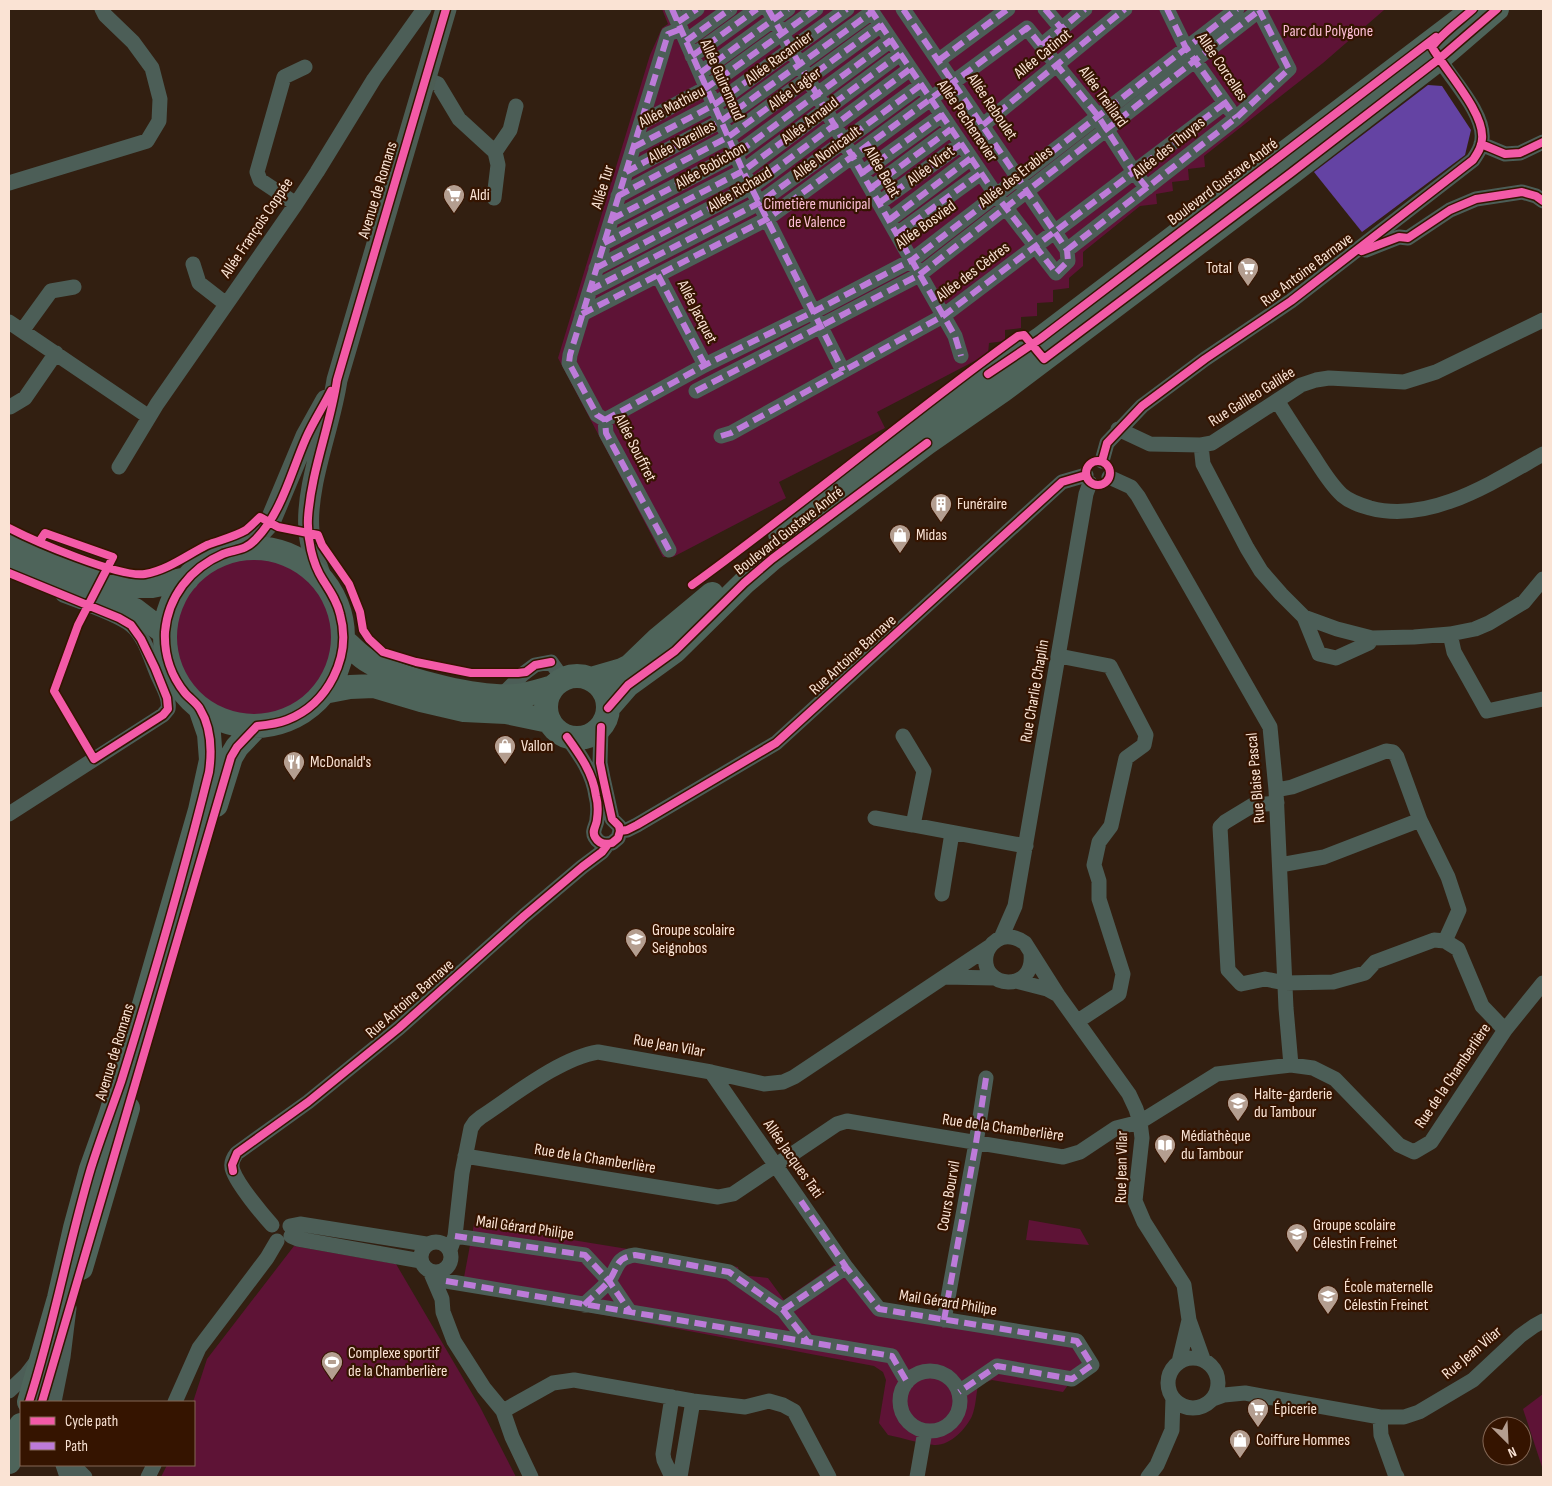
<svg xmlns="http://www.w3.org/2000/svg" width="1552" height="1486" font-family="'Sofia Sans Condensed',sans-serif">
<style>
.green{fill:#5e1336}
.water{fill:#6443a3}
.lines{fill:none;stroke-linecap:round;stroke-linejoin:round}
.street{stroke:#4c5e57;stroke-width:15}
.secondary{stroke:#4c5d54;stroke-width:21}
.primary{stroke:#4e645a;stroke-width:24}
.quiet{stroke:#bd7bd9;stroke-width:6;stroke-dasharray:12 6;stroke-linecap:butt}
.cycleway-casing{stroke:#351400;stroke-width:11}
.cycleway{stroke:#f35aa7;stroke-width:8}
.labels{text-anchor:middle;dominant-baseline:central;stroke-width:4.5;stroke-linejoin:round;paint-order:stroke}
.park-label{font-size:16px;fill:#fcbed5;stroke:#351400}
.street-label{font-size:16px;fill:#fae3d4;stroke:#351400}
.poi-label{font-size:16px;fill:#fae3d4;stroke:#351400;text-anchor:start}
</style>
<rect width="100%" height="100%" fill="#321f11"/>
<path class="green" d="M 662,9 L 1389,9 L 1384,10 L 1323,63 L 1204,156 L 1205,167 L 1188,169 L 1189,180 L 1172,182 L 1173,191 L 1156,194 L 1157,204 L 1140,206 L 1083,252 L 1083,266 L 1069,278 L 1069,288 L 1053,290 L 1053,302 L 1037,303 L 1037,316 L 1021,317 L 1021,328 L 1005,330 L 1005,341 L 989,343 L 988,354 L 877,412 L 885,428 L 779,482 L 786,498 L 673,557 L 663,557 L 558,358 L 650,55 L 662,28 L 668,24 Z
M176 637a80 80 0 1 1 160 0a80 80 0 1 1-160 0Z
M 1029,1220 L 1080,1229 L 1089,1245 L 1026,1240 Z
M 474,1224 L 738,1267 L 740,1275 L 768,1278 L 784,1300 L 847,1256 L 882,1304 L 1073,1334 L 1086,1365 L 1079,1370 L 1063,1392 L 992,1380 L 978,1385 C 976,1395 976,1406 972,1416 C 966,1429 950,1446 934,1445 C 918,1443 903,1438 888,1435 L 879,1423 L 886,1380 L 883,1372 L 874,1366 L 462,1288 Z
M 294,1246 L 396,1264 L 480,1407 L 516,1477 L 161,1477 L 167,1465 L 194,1465 L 193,1402 L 207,1359 Z
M 1543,1394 L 1543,1470 L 1523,1409 Z"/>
<path class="water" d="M 1428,85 L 1442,86 L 1471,130 L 1465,155 L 1362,232 L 1314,172 Z"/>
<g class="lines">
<path class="street" d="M 672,9 L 743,171 L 843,371
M 768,9 L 955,336 L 961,356
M 870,9 L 996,195 L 1056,273 L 1068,261 L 1067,250 L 903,9
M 1045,9 L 1061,28
M 1167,9 L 1186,48 L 1230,110
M 678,22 L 697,9
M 686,41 L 730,9
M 1042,45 L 1085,9
M 692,56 L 757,9
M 939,60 L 1008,9
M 700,73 L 788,9
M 426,79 L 438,84 L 459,119 L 495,152
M 641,123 L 706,88 L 816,9
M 983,125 L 1125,9
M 1481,144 L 1505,154 L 1520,153 L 1543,142
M 634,147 L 714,105 L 847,9
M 626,172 L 721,121 L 872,12
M 862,173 L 942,115
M 9,183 L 147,141 L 159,121 L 160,99 L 152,68 L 133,42 L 105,15 L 102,9
M 871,188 L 951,129
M 618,196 L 728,137 L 881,25
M 494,198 L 498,165 L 495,152 L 510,130 L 516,106
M 879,203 L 961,144
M 296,204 L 260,180 L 257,172 L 284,77 L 305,67
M 612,219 L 736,154 L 891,40
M 889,220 L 971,158
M 897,234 L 981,173
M 604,243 L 743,171 L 900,54
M 1067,250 L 1236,118 L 1289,69 L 1259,10
M 1366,250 L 1399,237 L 1408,238 L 1450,210 L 1476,199 L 1522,192 L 1536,196 L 1543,201
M 193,264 L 199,283 L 226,304
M 596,268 L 751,187 L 910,69
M 658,275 L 705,365
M 590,290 L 759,203 L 921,85
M 582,314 L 767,219 L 1027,28 L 1098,116 L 1134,172 L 1147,188
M 9,322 L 149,417
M 22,331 L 51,291 L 74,287
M 696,391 L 919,275 L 1261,9
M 1278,402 C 1289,420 1301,438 1313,456 C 1322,470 1330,484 1342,495 C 1350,502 1360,505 1370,508 C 1430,524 1493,482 1543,454
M 10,407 L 25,398 L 56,353
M 605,420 L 705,365 L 813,312 L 912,260 L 1237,9
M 1118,429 L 1150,444 L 1201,445 L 1212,443 L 1301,385 L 1316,380 L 1329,378 L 1404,382 L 1436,372 L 1543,320
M 721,436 L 731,433 L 943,316 L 1225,103
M 1201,445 L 1203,464 L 1247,548 L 1261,571 L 1281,594 L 1304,617 L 1337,629 L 1372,638 L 1414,637 L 1450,634 L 1475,629 L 1489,623 L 1524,602 L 1543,579
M 1102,461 L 1107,443 L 1142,406 L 1205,359 L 1291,301 L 1473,160 C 1477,154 1482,147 1482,139 C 1485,112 1448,76 1435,52
M 119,467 L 157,404 L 296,204 L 317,172 L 374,79 L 424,9
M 1109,477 L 1131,487 L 1138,496 L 1270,727 L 1276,790 L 1286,1008 L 1291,1065
M 669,550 L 606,433 L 605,420 L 597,415 L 569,363 L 570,355 L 668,34 L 681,29
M 1304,617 L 1319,654 L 1336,658 L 1369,643 L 1372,638
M 1450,634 L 1454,652 L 1487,711 L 1543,699
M 1059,656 L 1110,666 L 1146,735 L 1144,745 L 1126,758 L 1111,826 L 1099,842 L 1094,865 L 1099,881 L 1099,899 L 1123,974 L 1119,994 L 1078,1021
M 502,695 L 523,674 L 535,665 L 551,662 L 563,679
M 903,736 L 924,771 L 913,825 L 1026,846
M 567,737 C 580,755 593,773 596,796 C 598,803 598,812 597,819 C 597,826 591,830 595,837 C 599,844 605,845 612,843 L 618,838 L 620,831 L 619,826 L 612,819 L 603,778 L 600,763 L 601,727
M 1276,790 L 1292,787 L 1386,751 L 1393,752 L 1397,757 L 1420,820 L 1324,857 L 1280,865
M 1277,803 L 1253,805 L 1225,822 L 1220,827 L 1228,970 L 1241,984 L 1265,979 L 1285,983 L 1333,982 L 1365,973 L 1375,962 L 1434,940 L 1445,941 L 1458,949 L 1482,1006 L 1505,1030
M 9,814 L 163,715 L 168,709 C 170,698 163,687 158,676 C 151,660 145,636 131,625 C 117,614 81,602 63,595
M 875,818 L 913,825
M 1420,820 L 1448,877 L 1459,910 L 1445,941
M 620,831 L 627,830 L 637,825 L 776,743 L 1062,482 L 1086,475
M 942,894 L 952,833
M 1001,938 L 1015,906 L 1086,494 L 1090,483
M 1031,954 C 1035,993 981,989 986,956 C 987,949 991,944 997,940 C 1006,934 1016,937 1025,943 L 1058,995 L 1129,1094 L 1136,1109 L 1140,1122 L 1142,1138 L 1135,1201 L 1144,1222 L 1184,1285 L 1189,1320 L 1203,1359
M 945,977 L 995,978
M 1016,981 L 1047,989 L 1058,995
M 711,1072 L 846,1267
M 465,1156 L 718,1197 L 733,1194 L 837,1124 L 847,1121 L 1063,1157 L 1080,1152 L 1116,1128 L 1140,1122 L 1217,1074 L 1291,1065 L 1313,1068 L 1335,1079 L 1399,1145 L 1414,1152 L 1431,1142 L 1505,1030 L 1543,983
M 272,1225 C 262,1214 238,1185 233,1171 C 230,1164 233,1158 237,1153 L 308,1102 L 399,1028 L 524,916 L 582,867 L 602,852 L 608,844
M 290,1226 L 300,1224 L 426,1244
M 291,1236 L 298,1239 L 421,1261
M 455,1236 L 585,1255 L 609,1281 L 630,1312
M421 1257a15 15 0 1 1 30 0a15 15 0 1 1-30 0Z
M 450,1250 L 455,1236 L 462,1173 L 471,1128 L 475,1122 L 481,1117 C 513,1096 560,1058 598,1052 L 711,1072 L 764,1084 L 783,1082 L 794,1077 L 989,947
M 430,1271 L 442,1299 L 443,1312 L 454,1341 L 484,1388 L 503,1411 L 512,1437 L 531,1477
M 446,1281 L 892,1356 L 907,1382
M 584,1305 C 592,1297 601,1290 608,1282 C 619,1268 614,1258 635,1255 L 729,1272 L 783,1310 L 807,1341
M 783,1310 L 846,1267 L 879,1309 L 1077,1341 L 1092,1365 L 1072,1379 L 997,1366 L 959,1392
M 944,1320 L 976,1143 L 986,1078
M1168 1383a25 25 0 1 1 50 0a25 25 0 1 1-50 0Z
M 1179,1362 L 1189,1320
M900 1401a30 30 0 1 1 60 0a30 30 0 1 1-60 0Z
M 9,1391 L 26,1375 L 36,1362
M 1213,1399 L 1224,1395 L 1245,1393 L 1380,1417 L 1404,1417 L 1419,1412 L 1473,1380 L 1520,1336 L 1534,1326 L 1543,1321
M 54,1402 L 63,1357 L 69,1308
M 175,1402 L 199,1348 L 267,1258 L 277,1241
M 503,1411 L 553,1383 L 574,1380 L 693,1401 L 745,1407 L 769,1401 L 783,1405 L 794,1411 L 829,1477
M 1380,1417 L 1381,1435 L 1395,1474 L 1397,1477
M 63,1465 L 67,1477
M 73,1465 L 85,1477
M 148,1477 L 154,1465
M 672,1477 L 664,1460 L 663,1454 L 672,1397
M 680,1477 L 693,1401
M 917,1477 L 925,1431
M 1148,1477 L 1157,1465 L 1172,1430 L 1173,1398"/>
<path class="secondary" d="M 246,548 L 270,522 L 306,436 L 326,400
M 322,579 C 316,564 310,548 309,531 C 305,485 330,428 337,380 L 446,9"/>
<path class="primary" d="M 780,534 L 818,502 L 988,374 L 1040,339 L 1474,9
M 9,540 L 44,556 L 131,586 L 152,586 L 187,579
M165 637a89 89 0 1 1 178 0a89 89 0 1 1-178 0Z
M 9,563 L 135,610 L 165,633
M 343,640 C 352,647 360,657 370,662 C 403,681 485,701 523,695 C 533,693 543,690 553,687
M546 707a31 31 0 1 1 62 0a31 31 0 1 1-62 0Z
M 591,679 L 622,670 L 630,666 L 658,639 L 712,594
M 324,692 L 350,687 L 374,686 L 421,700 L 464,710 L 506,712 L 549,721
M 608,708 L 628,685 L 675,651 L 744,583 L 772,559 L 927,443 L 1002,391 L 1291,173 L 1439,59 L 1497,9
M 216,805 L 231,757 L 237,747 L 257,726
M 81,1268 L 128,1108
M 29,1402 L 59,1298 L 75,1228 L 91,1169 L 111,1113 L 141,1015 L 200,810 L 211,760 L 209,734 L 200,708
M 9,1462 L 21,1425"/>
<path class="quiet" d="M 672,9 L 743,171 L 843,371
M 768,9 L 955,336 L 961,356
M 870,9 L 996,195 L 1056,273 L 1068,261 L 1067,250 L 903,9
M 1045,9 L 1061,28
M 1167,9 L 1186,48 L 1236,118
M 678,22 L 697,9
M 686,41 L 730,9
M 1042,45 L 1085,9
M 692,56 L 757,9
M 939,60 L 1008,9
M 700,73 L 788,9
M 641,123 L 706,88 L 816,9
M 983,125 L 1125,9
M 634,147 L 714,105 L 847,9
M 626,172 L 721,121 L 872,12
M 862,173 L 942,115
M 871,188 L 951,129
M 618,196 L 728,137 L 881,25
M 879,203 L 961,144
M 612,219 L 736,154 L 891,40
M 889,220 L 971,158
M 897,234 L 981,173
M 604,243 L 743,171 L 900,54
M 1067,250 L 1236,118 L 1289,69 L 1259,10
M 596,268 L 751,187 L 910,69
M 658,275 L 705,365
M 590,290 L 759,203 L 921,85
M 582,314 L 767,219 L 1027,28 L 1098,116 L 1134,172 L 1147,188
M 696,391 L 919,275 L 1261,9
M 605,420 L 705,365 L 813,312 L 912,260 L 1237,9
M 721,436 L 731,433 L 943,316 L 1225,103
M 669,550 L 606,433 L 605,420 L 597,415 L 569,363 L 570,355 L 668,34 L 681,29
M 801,1201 L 846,1267
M 455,1236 L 585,1255 L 609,1281 L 630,1312
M 446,1281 L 892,1356 L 907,1382
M 584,1305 C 592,1297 601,1290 608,1282 C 619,1268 614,1258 635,1255 L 729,1272 L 783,1310 L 807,1341
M 783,1310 L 846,1267 L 879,1309 L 1077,1341 L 1092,1365 L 1072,1379 L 997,1366 L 959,1392
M 944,1320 L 976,1143 L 986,1078"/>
<g class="cycleway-casing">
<path id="cycleway" d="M 1481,144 L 1505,154 L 1520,153 L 1543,142
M 1362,251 L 1399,237 L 1408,238 L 1450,210 L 1476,199 L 1522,192 L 1536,196 L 1543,201
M 988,374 L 1040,339 L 1436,37
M1086 473a12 12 0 1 1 24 0a12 12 0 1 1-24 0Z
M 1102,461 L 1107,443 L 1142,406 L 1205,359 L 1291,301 L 1473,160 C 1477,154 1482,147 1482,139 C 1485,113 1445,70 1432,47 C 1441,34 1461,20 1473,9
M 9,528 C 34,541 120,578 145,574 C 168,570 187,555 207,545 C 220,540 234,537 246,530 C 251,526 256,521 260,517 L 278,527 L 318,535 L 322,545 L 349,584 L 360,612 L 363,630 L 369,639 L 383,652 L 416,662 L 471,673 L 518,673 L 526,672 L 535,665 L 551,662
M 9,573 L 119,618 L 131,625 L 141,639 L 155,668 L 167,698 L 168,709 L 163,715 L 94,759 L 54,691 L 78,625 L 113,557 L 45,533 L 39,542
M 692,585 C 803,505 907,416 1018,336 L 1024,335 L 1044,359 L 1291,173 L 1439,59 L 1497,9
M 608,708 L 628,685 L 675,651 L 744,583 L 772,559 L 927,443
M 567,737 C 580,755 593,773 596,796 C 598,803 598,812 597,819 C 597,826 591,830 595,837 C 599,844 605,845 612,843 L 618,838 L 620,831 L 619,826 L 612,819 L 603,778 L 600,763 L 601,727
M 620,831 L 627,830 L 637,825 L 776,743 L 1062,482 L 1086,475
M 233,1171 L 232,1165 L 237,1153 L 308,1102 L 399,1028 L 524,916 L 582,867 L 602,852 L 608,844
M 29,1402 C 54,1325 68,1245 91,1168 C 100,1139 111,1111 121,1082 C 153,979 183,876 209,772 C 212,751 211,727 200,709 C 197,703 189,698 185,693 C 171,676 164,654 165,632 C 168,597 190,568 223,554 C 236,549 245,551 256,539 C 282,512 291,472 306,438 C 313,422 323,407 331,391
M 42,1402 L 231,757 L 237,747 L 257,726 C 267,725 277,724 287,720 C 328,704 352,657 340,614 C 337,601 330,591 323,580 C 312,563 307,538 308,518 C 311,471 330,427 337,380 L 446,9"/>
</g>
<use href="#cycleway" class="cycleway"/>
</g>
<defs>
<g id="supermarket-pin" transform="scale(1.125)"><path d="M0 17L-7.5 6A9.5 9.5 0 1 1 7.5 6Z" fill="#b49e90" stroke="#351400"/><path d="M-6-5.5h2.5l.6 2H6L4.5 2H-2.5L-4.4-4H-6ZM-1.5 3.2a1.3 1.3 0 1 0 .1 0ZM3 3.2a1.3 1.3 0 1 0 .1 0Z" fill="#fff"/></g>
<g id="building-pin" transform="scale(1.125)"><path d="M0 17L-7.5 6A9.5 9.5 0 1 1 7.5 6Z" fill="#b49e90" stroke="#351400"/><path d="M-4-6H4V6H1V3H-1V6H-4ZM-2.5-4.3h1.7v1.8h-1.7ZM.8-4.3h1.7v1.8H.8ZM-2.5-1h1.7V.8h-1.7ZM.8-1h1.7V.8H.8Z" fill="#fff"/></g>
<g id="shop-pin" transform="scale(1.125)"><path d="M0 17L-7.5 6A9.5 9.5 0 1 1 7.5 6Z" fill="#b49e90" stroke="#351400"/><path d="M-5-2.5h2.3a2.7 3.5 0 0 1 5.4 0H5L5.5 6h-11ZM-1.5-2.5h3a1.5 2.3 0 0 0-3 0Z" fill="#fff"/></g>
<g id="restaurant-pin" transform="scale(1.125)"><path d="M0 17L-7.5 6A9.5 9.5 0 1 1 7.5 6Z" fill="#b49e90" stroke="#351400"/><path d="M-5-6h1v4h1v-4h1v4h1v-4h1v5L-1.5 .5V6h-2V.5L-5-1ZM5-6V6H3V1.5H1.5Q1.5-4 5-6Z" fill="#fff"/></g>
<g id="school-pin" transform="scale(1.125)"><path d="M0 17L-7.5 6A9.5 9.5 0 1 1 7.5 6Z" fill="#b49e90" stroke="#351400"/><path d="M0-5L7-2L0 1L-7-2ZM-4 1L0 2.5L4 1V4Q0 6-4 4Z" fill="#fff"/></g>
<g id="library-pin" transform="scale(1.125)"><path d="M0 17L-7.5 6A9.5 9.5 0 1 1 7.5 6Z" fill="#b49e90" stroke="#351400"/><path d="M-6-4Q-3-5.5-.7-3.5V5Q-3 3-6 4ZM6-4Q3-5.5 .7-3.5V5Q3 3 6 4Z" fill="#fff"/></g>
<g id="stadium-pin" transform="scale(1.125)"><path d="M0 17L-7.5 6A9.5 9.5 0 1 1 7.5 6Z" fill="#b49e90" stroke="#351400"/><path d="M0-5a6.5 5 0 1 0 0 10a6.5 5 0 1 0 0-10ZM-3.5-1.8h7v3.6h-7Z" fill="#fff"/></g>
</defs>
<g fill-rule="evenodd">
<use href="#supermarket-pin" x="454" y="195"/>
<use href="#supermarket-pin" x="1248" y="268"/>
<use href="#building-pin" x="941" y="504"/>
<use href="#shop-pin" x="900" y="535"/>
<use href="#shop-pin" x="505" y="746"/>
<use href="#restaurant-pin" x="294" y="762"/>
<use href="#school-pin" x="636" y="939"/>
<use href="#school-pin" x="1238" y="1103"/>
<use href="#library-pin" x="1165" y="1145"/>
<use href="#school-pin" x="1297" y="1234"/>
<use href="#school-pin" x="1328" y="1296"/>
<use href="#stadium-pin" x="332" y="1362"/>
<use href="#supermarket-pin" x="1258" y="1409"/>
<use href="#shop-pin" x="1240" y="1440"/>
</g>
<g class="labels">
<g class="park-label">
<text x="1328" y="31">Parc du Polygone</text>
<text x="817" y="204">Cimetière municipal<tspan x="817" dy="18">de Valence</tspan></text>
</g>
<g class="street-label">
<text transform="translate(1043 54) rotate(-39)">Allée Catinot</text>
<text transform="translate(779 58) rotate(-36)">Allée Racamier</text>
<text transform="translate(1222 67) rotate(56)">Allée Corcelles</text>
<text transform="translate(722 80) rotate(66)">Allée Guiremaud</text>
<text transform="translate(795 89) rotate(-36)">Allée Lagier</text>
<text transform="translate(1103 97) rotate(54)">Allée Treillard</text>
<text transform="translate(672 107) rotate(-28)">Allée Mathieu</text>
<text transform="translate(992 107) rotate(56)">Allée Reboulet</text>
<text transform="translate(810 121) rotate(-37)">Allée Arnaud</text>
<text transform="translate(967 121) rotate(56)">Allée Pechenevier</text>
<text transform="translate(682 142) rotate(-28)">Allée Vareilles</text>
<text transform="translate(1169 148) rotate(-39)">Allée des Thuyas</text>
<text transform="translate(827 153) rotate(-36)">Allée Nonicault</text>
<text transform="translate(711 166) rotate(-30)">Allée Bobichon</text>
<text transform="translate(931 166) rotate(-37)">Allée Viret</text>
<text transform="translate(882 172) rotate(60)">Allée Belat</text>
<text transform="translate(1016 177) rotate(-38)">Allée des Erables</text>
<text transform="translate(1223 182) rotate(-37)">Boulevard Gustave André</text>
<text transform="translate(603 187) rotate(-73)">Allée Tur</text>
<text transform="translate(378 190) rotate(-73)">Avenue de Romans</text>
<text transform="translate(740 190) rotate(-31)">Allée Richaud</text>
<text transform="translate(926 225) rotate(-36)">Allée Bosvied</text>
<text transform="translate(257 228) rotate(-56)">Allée François Coppée</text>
<text transform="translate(1307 270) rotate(-37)">Rue Antoine Barnave</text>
<text transform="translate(973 272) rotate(-37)">Allée des Cèdres</text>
<text transform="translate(697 312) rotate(63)">Allée Jacquet</text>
<text transform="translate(1252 397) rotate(-32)">Rue Galileo Galilée</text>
<text transform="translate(635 448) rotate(63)">Allée Souffret</text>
<text transform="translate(789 531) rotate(-38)">Boulevard Gustave André</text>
<text transform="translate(853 655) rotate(-42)">Rue Antoine Barnave</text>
<text transform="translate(1035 691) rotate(-80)">Rue Charlie Chaplin</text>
<text transform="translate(1256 778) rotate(-95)">Rue Blaise Pascal</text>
<text transform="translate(410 999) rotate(-41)">Rue Antoine Barnave</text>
<text transform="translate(669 1046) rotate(10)">Rue Jean Vilar</text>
<text transform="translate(115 1052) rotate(-73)">Avenue de Romans</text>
<text transform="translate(1453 1076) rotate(-56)">Rue de la Chamberlière</text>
<text transform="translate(1003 1128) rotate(8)">Rue de la Chamberlière</text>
<text transform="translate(595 1159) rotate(9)">Rue de la Chamberlière</text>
<text transform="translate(793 1159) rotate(55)">Allée Jacques Tati</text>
<text transform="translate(1122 1167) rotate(-89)">Rue Jean Vilar</text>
<text transform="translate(949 1196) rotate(-80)">Cours Bourvil</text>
<text transform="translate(525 1228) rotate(8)">Mail Gérard Philipe</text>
<text transform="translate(948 1303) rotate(9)">Mail Gérard Philipe</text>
<text transform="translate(1472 1353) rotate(-40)">Rue Jean Vilar</text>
</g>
<g class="poi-label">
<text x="470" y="195">Aldi</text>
<text x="1232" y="268" text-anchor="end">Total</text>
<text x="957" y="504">Funéraire</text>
<text x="916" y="535">Midas</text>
<text x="521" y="746">Vallon</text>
<text x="310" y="762">McDonald's</text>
<text x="652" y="930">Groupe scolaire<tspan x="652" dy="18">Seignobos</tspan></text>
<text x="1254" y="1094">Halte-garderie<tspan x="1254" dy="18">du Tambour</tspan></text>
<text x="1181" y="1136">Médiathèque<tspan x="1181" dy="18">du Tambour</tspan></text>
<text x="1313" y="1225">Groupe scolaire<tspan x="1313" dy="18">Célestin Freinet</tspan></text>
<text x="1344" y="1287">École maternelle<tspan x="1344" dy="18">Célestin Freinet</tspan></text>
<text x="348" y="1353">Complexe sportif<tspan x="348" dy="18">de la Chamberlière</tspan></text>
<text x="1274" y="1409">Épicerie</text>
<text x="1256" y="1440">Coiffure Hommes</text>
</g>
</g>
<rect width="1552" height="1486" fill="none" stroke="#fae3d4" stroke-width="20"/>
<rect x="20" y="1401" width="175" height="65" fill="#351400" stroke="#846755"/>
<rect x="30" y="1417" width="25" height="8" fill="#f35aa7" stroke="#846755"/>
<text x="65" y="1426" font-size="15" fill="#fae3d4">Cycle path</text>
<rect x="30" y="1442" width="25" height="8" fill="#bd7bd9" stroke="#846755"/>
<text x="65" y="1451" font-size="15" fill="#fae3d4">Path</text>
<g transform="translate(1507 1441) rotate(156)"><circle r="24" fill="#351400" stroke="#846755"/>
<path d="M0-4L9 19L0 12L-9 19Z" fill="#b49e90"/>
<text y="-8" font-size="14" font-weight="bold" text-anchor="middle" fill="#fae3d4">N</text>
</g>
</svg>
